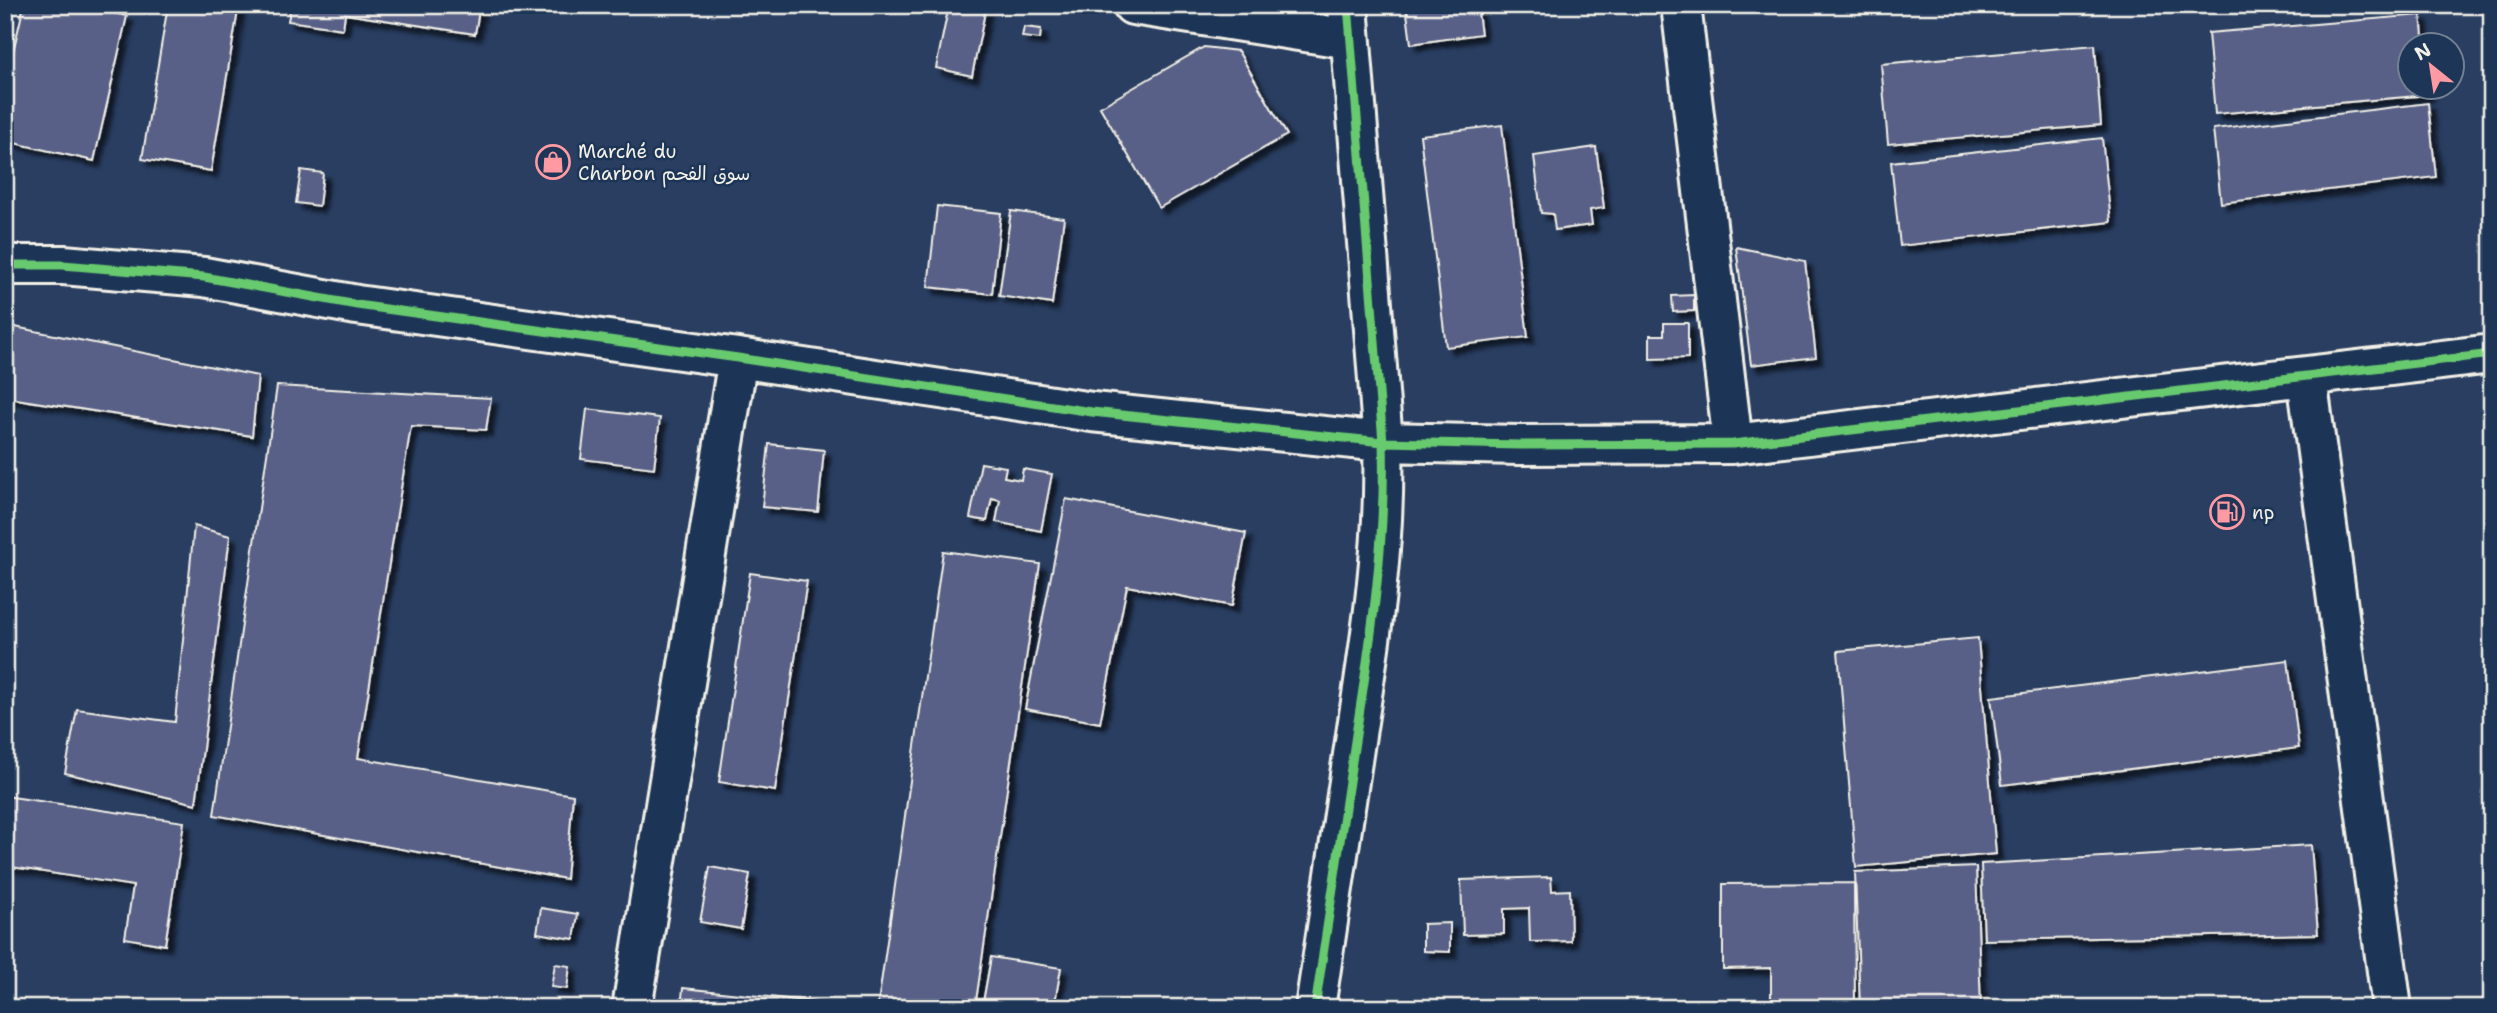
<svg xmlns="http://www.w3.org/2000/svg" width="2497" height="1013" font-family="'Shantell Sans','Playpen Sans Arabic',sans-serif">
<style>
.building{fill:#586087;stroke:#f4f1e8;stroke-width:2;filter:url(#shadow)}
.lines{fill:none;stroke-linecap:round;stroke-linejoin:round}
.minor-casing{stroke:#f4f1e8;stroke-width:44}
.minor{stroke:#1d3557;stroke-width:38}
.cycleway-casing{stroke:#1d3557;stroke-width:13}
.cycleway{stroke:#67ca6e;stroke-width:9}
.labels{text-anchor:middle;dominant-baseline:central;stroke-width:5;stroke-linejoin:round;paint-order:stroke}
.poi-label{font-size:19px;fill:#f4f1e8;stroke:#1d3557;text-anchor:start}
</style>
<defs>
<filter id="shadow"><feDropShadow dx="6" dy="6" stdDeviation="2" flood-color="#0009"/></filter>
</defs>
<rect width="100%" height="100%" fill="#293e61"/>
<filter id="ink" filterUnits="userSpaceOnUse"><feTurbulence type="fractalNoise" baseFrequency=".0143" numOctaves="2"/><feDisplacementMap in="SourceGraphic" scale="14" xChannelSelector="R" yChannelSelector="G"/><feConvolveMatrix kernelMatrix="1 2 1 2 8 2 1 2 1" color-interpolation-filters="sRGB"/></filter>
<g filter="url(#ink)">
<path class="building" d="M 24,5 L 78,5 L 127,16 L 94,161 L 5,141 L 5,86 Z
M 168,5 L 239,5 L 211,171 L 142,159 Z
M 291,5 L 480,5 L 475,34 L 345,14 L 343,29 L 288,21 Z
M 949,5 L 986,7 L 972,76 L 936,68 Z
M 1406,5 L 1477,5 L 1481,34 L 1411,44 Z
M 2421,15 L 2424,46 L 2410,46 L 2410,88 L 2428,88 L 2428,95 L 2215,114 L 2208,33 Z
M 1024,27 L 1041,29 L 1040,39 L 1022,37 Z
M 2095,45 L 2101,125 L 1888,144 L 1881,64 Z
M 1204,47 L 1238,51 L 1287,135 L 1159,208 L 1100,107 Z
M 2428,103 L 2436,177 L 2221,203 L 2213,129 Z
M 1502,125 L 1528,337 L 1446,347 L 1420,135 Z
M 2102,138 L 2111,222 L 1900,246 L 1891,162 Z
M 1596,147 L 1604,208 L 1590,210 L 1592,225 L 1555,230 L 1553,214 L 1541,213 L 1534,156 Z
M 301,170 L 323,173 L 319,206 L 296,203 Z
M 937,206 L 1001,213 L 992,294 L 928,287 Z
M 1011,211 L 1064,218 L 1052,304 L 999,296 Z
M 1736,247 L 1805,261 L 1816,357 L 1751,365 Z
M 1694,295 L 1694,311 L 1673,312 L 1672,296 Z
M 1664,323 L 1688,323 L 1688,358 L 1650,359 L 1650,335 L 1664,335 Z
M 5,325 L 258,376 L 252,436 L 9,398 L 5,420 Z
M 277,386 L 491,398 L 486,430 L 411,426 L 358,758 L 573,795 L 566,879 L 214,815 Z
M 587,409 L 660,418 L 654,468 L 581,459 Z
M 769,444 L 824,450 L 818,512 L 762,507 Z
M 981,463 L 1006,467 L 1004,477 L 1021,480 L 1023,469 L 1052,474 L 1041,531 L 996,522 L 1000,500 L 992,498 L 987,521 L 970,518 Z
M 1066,499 L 1246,533 L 1232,606 L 1127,586 L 1100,723 L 1025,709 Z
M 194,526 L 230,536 L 196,804 L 65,773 L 77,709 L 175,722 Z
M 943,551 L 1040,564 L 975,1008 L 901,1008 L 878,1004 Z
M 750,573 L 807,581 L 775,791 L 719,782 Z
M 1978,638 L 1996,854 L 1856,867 L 1838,651 Z
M 2288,660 L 2299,748 L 2002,785 L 1991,697 Z
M 5,796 L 184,822 L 165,945 L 125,938 L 133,886 L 5,866 Z
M 2311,845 L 2318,934 L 1984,940 L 1981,864 Z
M 710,867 L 750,874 L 741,929 L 700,922 Z
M 1976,867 L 1981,1008 L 1860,1008 L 1855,872 Z
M 1551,877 L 1552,891 L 1570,890 L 1571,941 L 1530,942 L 1529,908 L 1504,909 L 1504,934 L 1463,935 L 1461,880 Z
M 1854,883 L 1855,1008 L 1771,1008 L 1771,968 L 1723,969 L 1723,884 Z
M 541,908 L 578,914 L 574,939 L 537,933 Z
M 1450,923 L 1450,952 L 1423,951 L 1423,924 Z
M 991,957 L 1061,968 L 1054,1008 L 982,1008 Z
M 555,964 L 570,966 L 567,989 L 551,987 Z
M 683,988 L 873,1008 L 681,1008 Z"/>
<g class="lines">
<g class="minor-casing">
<path id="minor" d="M 1133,5 L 1350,39
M 1681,5 L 1733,444
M 5,265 L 63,265 L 204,277 L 357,305 L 738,358 L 1092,412 L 1383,442 L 1519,445 L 1733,444 L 2492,354
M 2307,378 L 2392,1008
M 632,1008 L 738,358
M 1315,1008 C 1329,914 1343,821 1357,728 C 1372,633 1386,538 1383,442 L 1348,5"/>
</g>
<use href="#minor" class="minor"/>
<g class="cycleway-casing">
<path id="cycleway" d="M 5,265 L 63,265 L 204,277 L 357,305 L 738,358 L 1092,412 L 1383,442 L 1519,445 L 1733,444 L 2492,354
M 1315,1008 C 1329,914 1343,821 1357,728 C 1372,633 1386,538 1383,442 L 1348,5"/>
</g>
<use href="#cycleway" class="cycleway"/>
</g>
</g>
<defs>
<g id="shop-ring" transform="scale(1.75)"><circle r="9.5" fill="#1d3557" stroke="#ff9aa2" stroke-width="1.5"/><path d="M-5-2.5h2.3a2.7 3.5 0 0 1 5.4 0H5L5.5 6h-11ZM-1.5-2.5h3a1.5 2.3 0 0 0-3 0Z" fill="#ff9aa2"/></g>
<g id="fuel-ring" transform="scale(1.75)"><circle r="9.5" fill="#1d3557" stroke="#ff9aa2" stroke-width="1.5"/><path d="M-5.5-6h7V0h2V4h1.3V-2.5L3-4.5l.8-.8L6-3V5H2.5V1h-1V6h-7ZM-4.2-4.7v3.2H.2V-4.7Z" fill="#ff9aa2"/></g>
</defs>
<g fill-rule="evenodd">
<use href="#shop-ring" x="553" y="162"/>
<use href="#fuel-ring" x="2227" y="512"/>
</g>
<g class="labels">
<g class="poi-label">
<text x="578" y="151">Marché du<tspan x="578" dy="22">Charbon سوق الفحم</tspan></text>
<text x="2252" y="512">np</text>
</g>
</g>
<rect width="2497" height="1013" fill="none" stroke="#1d3557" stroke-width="28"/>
<rect x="14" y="14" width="2469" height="985" fill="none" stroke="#f4f1e8" stroke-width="2.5" filter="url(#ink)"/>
<g transform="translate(2431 66) rotate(330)"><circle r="33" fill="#1d3557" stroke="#738091" stroke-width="2"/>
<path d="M0-5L12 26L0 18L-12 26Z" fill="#ff9aa2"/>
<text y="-10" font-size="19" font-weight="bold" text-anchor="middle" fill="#f4f1e8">N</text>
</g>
</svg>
